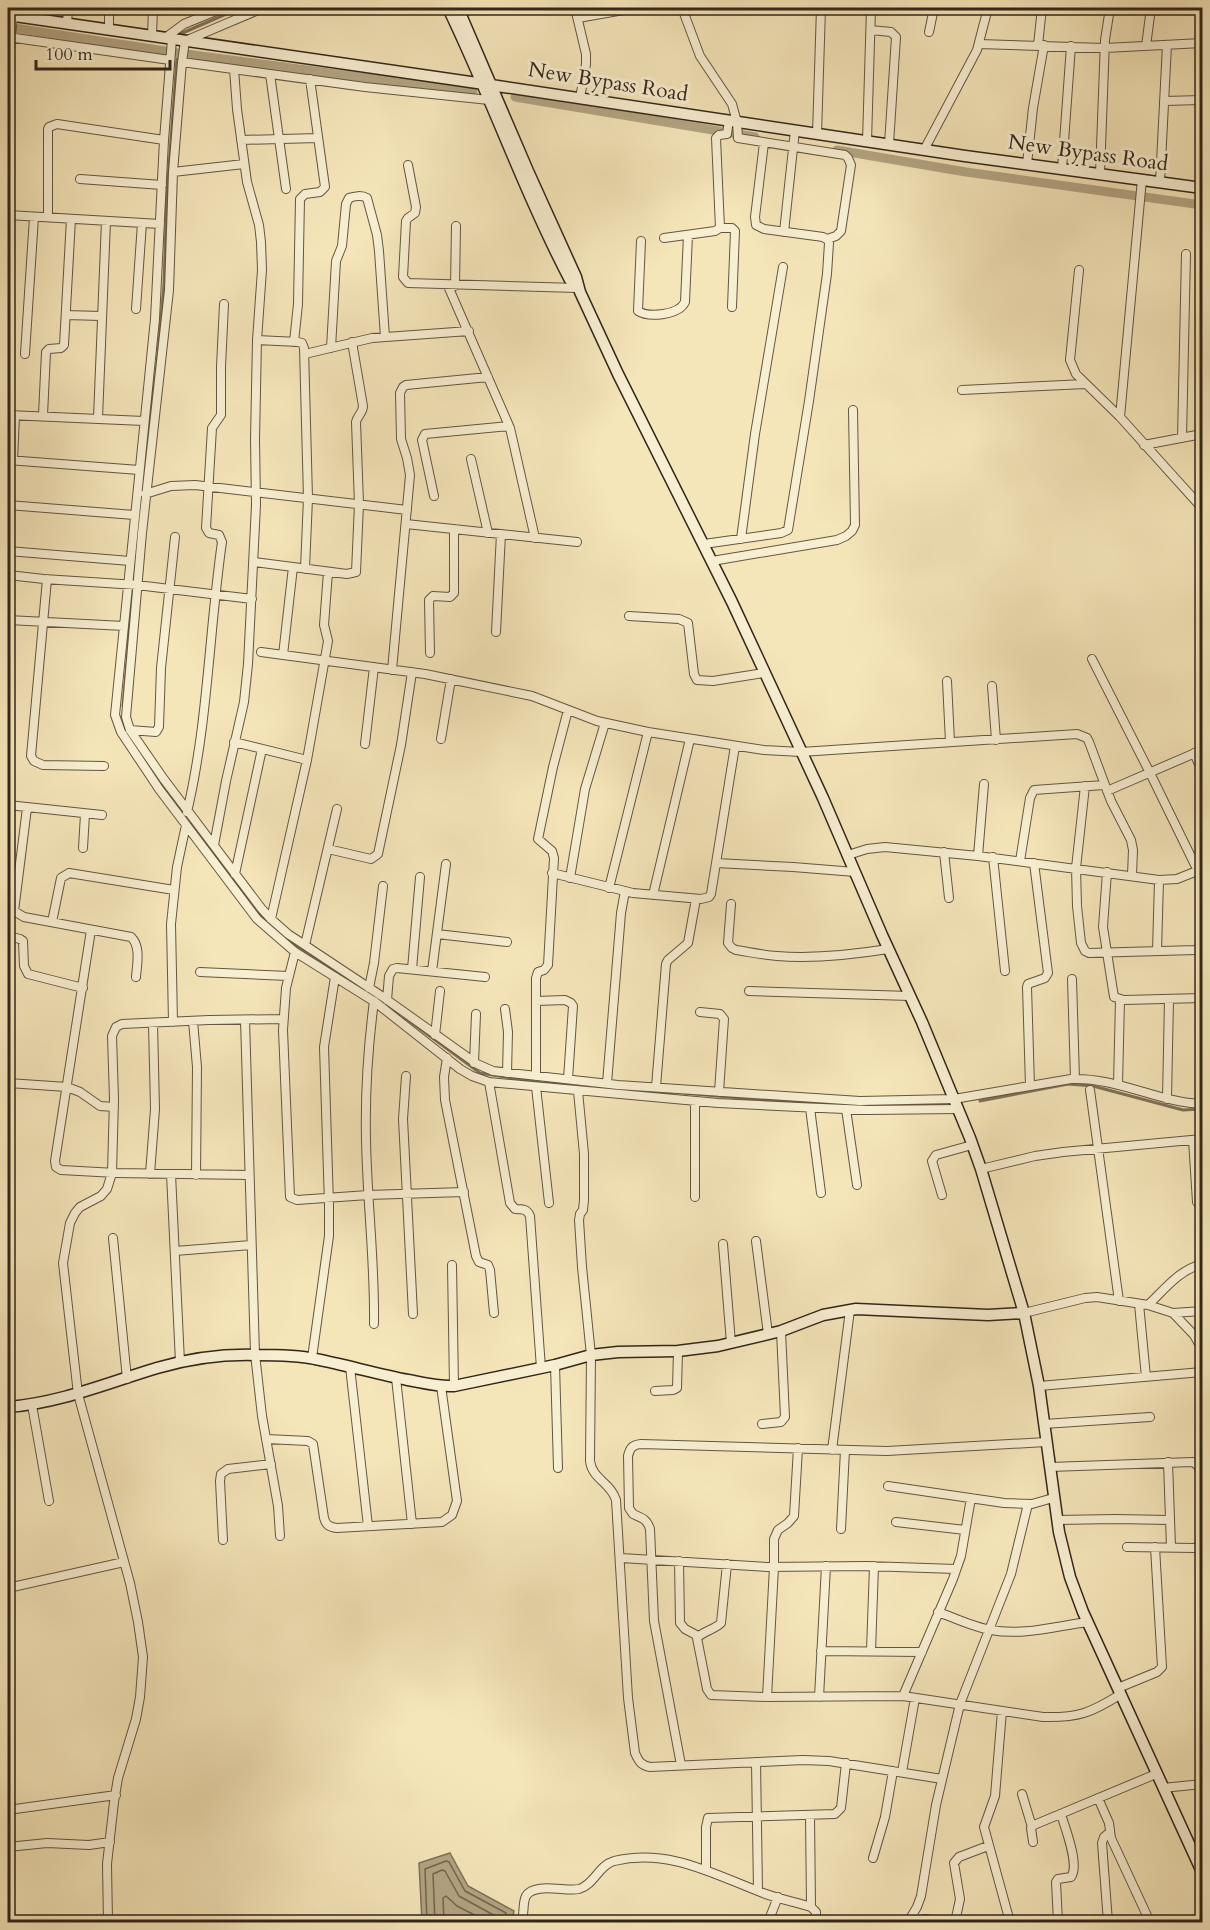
<svg xmlns="http://www.w3.org/2000/svg" width="1210" height="1930" font-family="Cardo,serif">
<style>
.water{fill:#b3a583;stroke:#7f7258;stroke-width:1.5}
.lines{fill:none;stroke-linecap:round;stroke-linejoin:round}
.shore{stroke:#72664e;stroke-width:1.5}
.stream{stroke:#7f7258;stroke-width:3}
.canal{stroke:#b3a583;stroke-width:9}
.street-casing{stroke:#635640;stroke-width:10}
.secondary-casing{stroke:#322618;stroke-width:13}
.street{stroke:#f8efd2;stroke-width:8}
.secondary{stroke:#f8efd2;stroke-width:10}
.labels{text-anchor:middle;dominant-baseline:central;stroke-width:6;stroke-linejoin:round;paint-order:stroke}
.street-label{font-size:21px;fill:#322618;stroke:#f8efd2}
</style>
<rect width="100%" height="100%" fill="#f5e6ba"/>
<filter id="stains"><feTurbulence type="fractalNoise" baseFrequency=".00333" numOctaves="4"/><feColorMatrix values="0 0 0 0 .2 0 0 0 0 .09 0 0 0 0 .02 0 0 0 .5 -.17"/></filter>
<radialGradient id="worn" r=".72"><stop offset=".6" stop-color="#630" stop-opacity="0"/><stop offset="1" stop-color="#630" stop-opacity=".3"/></radialGradient>
<path class="water" d="M 450,1853 L 468,1886 L 514,1911 L 512,1922 L 422,1922 L 419,1863 Z"/>
<g class="lines">
<path class="shore" d="M 427,1922 L 425,1869 L 446,1861 L 449,1862 L 465,1891 L 506,1913 L 506,1922
M 435,1922 L 433,1874 L 442,1870 L 445,1871 L 459,1896 L 497,1917 L 499,1922
M 444,1922 L 443,1898 L 446,1896 L 457,1906 L 488,1922"/>
<path class="stream" d="M 180,34 L 240,8
M 156,378 L 164,285 L 167,194 L 177,59
M 123,706 L 135,575
M 131,738 L 152,770 L 263,919 C 295,949 335,971 372,994
M 404,1017 L 480,1073 L 542,1083 L 603,1087
M 684,1093 L 761,1100 L 818,1102
M 980,1101 L 1068,1084 L 1093,1086 L 1183,1110 L 1202,1109
M 888,1104 L 944,1105"/>
<path class="canal" d="M 8,27 L 178,53 L 473,92
M 515,97 L 755,137
M 837,150 L 966,172 L 1202,205"/>
<g class="street-casing">
<path id="street" d="M 263,8 L 185,41 L 182,62 L 173,172 L 169,290 L 142,533 L 126,717 L 130,730 L 163,778 L 261,908 L 271,919 L 288,934 L 383,997 L 477,1064 L 493,1071 L 618,1085 L 860,1101 L 954,1099 L 1071,1079 C 1117,1077 1157,1102 1202,1104
M 575,8 L 586,54 L 586,64 L 580,98
M 682,8 L 700,56 L 732,104 L 737,122 L 738,138 L 845,155 L 848,158 L 851,165 L 841,231 L 836,236 L 827,239
M 25,18 L 26,8
M 578,18 L 635,8
M 67,24 L 68,8
M 109,30 L 109,8
M 871,30 L 891,32 L 896,37 L 889,144
M 929,32 L 934,8
M 152,36 L 153,8
M 8,37 L 170,60
M 165,38 L 184,24 L 223,8
M 172,39 L 164,140 L 155,319 L 115,715 L 121,732 L 159,789 L 257,919 L 295,952 L 375,1002 L 460,1069 L 472,1076 L 489,1082 L 718,1103 L 798,1107 L 868,1110 L 958,1109
M 979,44 L 1105,48 L 1202,43
M 1038,45 L 1042,8
M 1146,46 L 1151,8
M 182,62 L 365,87 L 489,100
M 270,74 L 286,189
M 1202,100 L 1202,88
M 1164,101 L 1202,100
M 817,134 L 821,8
M 241,140 L 318,138
M 867,141 L 871,8
M 8,142 L 8,66 L 13,16
M 924,150 L 977,50 L 988,8
M 1027,164 L 1033,108 L 1044,45
M 408,165 L 416,207 L 415,213 L 408,218 L 406,221 L 403,277 L 408,283 L 577,288
M 1062,169 L 1071,46
M 173,172 L 244,164
M 1100,174 L 1105,40 L 1110,8
M 80,179 L 162,185
M 1142,179 L 1120,417 L 1202,508
M 1160,182 L 1167,45
M 8,215 L 160,224
M 48,217 L 48,129 L 49,127 L 57,124 L 164,140
M 720,228 L 732,228 L 735,231 L 732,307
M 784,232 L 795,130
M 664,238 L 715,231 L 720,228 L 716,138 L 719,135 L 727,134 L 729,120
M 641,241 L 638,311 C 649,318 679,315 685,302 L 688,235
M 1079,270 L 1070,360 L 1076,374 L 1120,417
M 448,286 L 510,428 L 535,538
M 455,286 L 456,226
M 136,309 L 142,223
M 66,315 L 101,316
M 257,340 L 298,342 L 302,343 L 304,348 L 308,498 L 305,569
M 294,342 L 298,304 L 300,199 L 305,194 L 320,192 L 325,187 L 310,79
M 331,348 L 336,261 L 342,246 L 346,204 L 349,198 C 354,196 362,195 367,198 L 377,235 L 379,251 L 385,337
M 25,354 L 34,217
M 305,354 L 372,338 L 469,331
M 962,390 L 1085,384
M 8,415 L 144,421
M 43,415 L 46,352 L 49,349 L 61,348 L 64,345 L 71,219
M 98,418 L 106,221
M 1182,438 L 1186,254
M 1144,445 L 1202,434
M 471,459 L 488,533
M 8,460 L 139,470
M 13,460 L 15,415
M 145,494 L 171,486 L 195,485 L 407,510
M 434,496 L 422,440 L 425,434 L 509,426
M 8,505 L 134,515
M 406,524 L 577,542
M 741,539 L 755,434 L 783,267
M 704,544 L 781,533 L 788,530 L 809,401 L 827,274 L 829,243 L 828,240 L 823,237 L 764,229 L 756,225 L 755,217 L 764,143
M 8,551 L 130,561
M 712,561 L 837,540 L 846,536 L 852,531 L 855,525 L 853,410
M 254,562 L 347,574 L 356,572 L 359,504 L 356,422 C 357,416 363,413 363,406 L 352,342
M 8,575 L 44,579 L 137,585 L 252,599
M 47,579 L 31,756 L 34,761 L 43,765 L 104,766
M 629,616 L 679,619 L 688,623 L 694,674 L 697,680 L 713,681 L 764,673
M 8,620 L 124,626
M 496,632 L 501,534
M 261,652 L 425,674 L 532,696 L 597,721 L 648,732 L 764,750 L 801,752 L 1077,734 L 1087,738 L 1089,742 L 1111,801 L 1131,840 L 1133,850 L 1132,875
M 430,653 L 429,600 L 433,596 L 450,597 L 454,593 L 454,529
M 283,655 L 293,567
M 1092,659 L 1150,773 L 1198,871
M 392,670 L 410,475 L 407,458 L 401,439 L 400,393 L 403,387 L 406,385 L 488,377
M 947,681 L 950,742
M 992,686 L 996,740
M 130,730 L 156,732 L 159,727 L 161,668 L 175,537
M 441,739 L 451,679
M 234,742 L 307,760
M 365,744 L 374,667
M 1194,753 L 1202,771
M 1085,786 L 1076,868 L 1077,906 L 1081,943 L 1085,951 L 1089,953 L 1196,950 L 1200,946 L 1201,920
M 1107,791 L 1202,750
M 8,805 L 102,815
M 27,808 L 14,911 L 24,917 L 131,937 C 141,946 137,964 136,977
M 187,812 C 208,724 209,631 222,542 L 219,535 L 209,533 L 206,528 L 212,428 L 221,415 L 221,367 L 224,304
M 214,845 L 226,781 L 244,702 L 248,664 L 256,505 L 255,439 L 257,340 L 262,270 L 261,242 L 259,225 L 247,182 L 237,109 L 234,69
M 83,848 L 85,814
M 328,849 L 371,859 L 378,854 L 401,745 L 412,672
M 944,852 L 949,898
M 848,855 L 867,849 L 885,847 L 978,856 L 1159,880 L 1177,879 L 1202,869
M 978,856 L 984,784
M 993,857 L 1005,971
M 1020,861 L 1030,798 L 1034,790 L 1104,785
M 716,863 L 793,867 L 855,872
M 1107,872 L 1103,927 L 1114,997 L 1124,1000 L 1202,998
M 552,873 L 633,893 L 701,899 L 709,897 L 711,894 L 735,746
M 235,874 L 262,749
M 570,878 L 585,789 L 605,723
M 609,888 L 648,732
M 653,895 L 690,739
M 731,904 L 728,943 L 732,948 L 736,950 C 749,952 763,955 777,956 C 815,959 851,955 888,949
M 271,919 L 307,760 L 328,641 L 324,625 L 328,572
M 52,922 L 61,878 L 69,873 L 174,890
M 91,930 L 55,1161 L 56,1167 L 61,1170 L 116,1173 L 249,1175
M 437,934 L 507,942
M 8,936 L 20,939 L 23,941 L 24,966 L 28,974 L 83,988
M 305,945 L 337,809
M 1157,951 L 1159,880
M 295,952 L 286,988 L 283,1030 L 290,1197 L 297,1200 L 368,1195 L 464,1192
M 412,969 L 420,877
M 432,971 L 446,864
M 200,972 L 288,976
M 1072,979 L 1075,1079
M 369,988 L 374,963 L 383,886
M 749,991 L 910,996
M 387,1000 L 389,976 L 393,969 L 397,968 L 485,977
M 374,1001 C 368,1047 365,1093 366,1139 C 367,1201 375,1262 374,1324
M 536,1001 L 565,1000 L 571,1003 L 573,1006 L 568,1079
M 505,1009 L 508,1032 L 507,1073
M 700,1012 L 720,1014 L 724,1019 L 719,1092
M 245,1020 L 255,1354 L 262,1416 L 278,1506 L 280,1536
M 193,1021 L 197,1067 L 196,1175
M 173,1022 L 171,924 L 177,867 L 186,825
M 435,1035 L 440,991
M 447,1058 L 444,1077 L 445,1100 L 476,1256 L 479,1262 L 488,1265 L 490,1270 L 494,1313
M 474,1063 L 476,1014
M 406,1076 L 403,1119 L 413,1314
M 536,1076 L 536,978 L 538,972 L 544,970 L 548,965 L 554,858 L 552,851 L 538,839 L 553,767 L 568,710
M 489,1082 L 510,1203 L 515,1209 C 523,1209 527,1209 530,1216 L 541,1368
M 8,1083 L 67,1087 L 80,1092 L 100,1106 L 114,1107
M 607,1083 L 621,913 L 625,891
M 1118,1085 L 1120,999
M 1030,1086 L 1027,987 L 1028,984 L 1045,978 L 1048,973 L 1034,863
M 536,1087 L 549,1203
M 656,1087 L 666,964 L 668,960 L 688,943 L 696,899
M 1090,1090 L 1119,1301
M 578,1091 L 584,1154 L 584,1200 L 583,1210 L 580,1214 L 579,1220 L 582,1267 L 591,1355 L 590,1461 C 592,1479 611,1483 616,1500 L 628,1698 L 635,1753 C 639,1762 641,1765 650,1767 L 803,1760 L 829,1761 L 942,1779
M 1167,1099 L 1169,999
M 695,1101 L 695,1197
M 810,1108 L 821,1193
M 846,1109 L 857,1185
M 1193,1140 L 1197,1202
M 981,1169 L 1035,1156 L 1063,1152 L 1202,1139
M 150,1174 L 155,1109 L 153,1023
M 171,1174 L 180,1362
M 942,1195 L 932,1161 L 936,1155 L 972,1145
M 113,1238 L 127,1379
M 756,1241 L 768,1334
M 723,1244 L 731,1343
M 175,1251 L 251,1245
M 452,1265 L 454,1386
M 1139,1304 L 1146,1377
M 1148,1305 C 1165,1289 1179,1270 1202,1264
M 1024,1313 L 1085,1298 L 1097,1297 L 1148,1305 L 1173,1313 L 1194,1335 L 1202,1349
M 1173,1313 L 1202,1311
M 312,1358 L 329,1236 L 329,1204 L 324,1047 L 335,977
M 555,1365 L 558,1468
M 350,1367 L 368,1526
M 396,1378 L 412,1524
M 1039,1386 L 1202,1372
M 655,1391 L 673,1390 L 677,1388 L 678,1351
M 32,1405 L 49,1501
M 762,1424 L 781,1422 L 785,1417 L 781,1331
M 1044,1424 L 1150,1417
M 266,1439 L 308,1441 L 313,1444 L 324,1518 C 326,1525 329,1527 337,1528 L 442,1522 L 452,1515 L 457,1501 L 441,1386
M 832,1450 L 850,1310
M 1168,1462 L 1171,1547
M 1050,1467 L 1193,1462 L 1198,1466 L 1200,1471 L 1201,1540 L 1198,1546 L 1195,1548 L 1127,1547
M 888,1486 L 1004,1503 L 1032,1504 L 1053,1498
M 1057,1520 L 1115,1519 L 1170,1520
M 896,1522 L 965,1530
M 841,1529 L 845,1450
M 223,1540 L 220,1481 L 221,1474 L 228,1469 L 271,1464
M 621,1558 L 767,1567 L 867,1566 L 956,1569
M 679,1561 L 680,1623 L 685,1629 L 698,1636
M 727,1564 L 721,1623 C 714,1630 703,1631 697,1638 L 707,1689 L 711,1695 L 767,1697 L 903,1696 L 1043,1717 C 1078,1718 1091,1713 1121,1694
M 8,1588 L 124,1562
M 938,1612 C 955,1618 973,1627 991,1630 C 1023,1636 1056,1626 1088,1622
M 821,1651 L 922,1652
M 871,1651 L 874,1566
M 1118,1688 L 1157,1672 L 1162,1667 L 1155,1547
M 903,1696 L 953,1579 L 961,1556 L 971,1498
M 767,1697 L 774,1567 L 774,1539 L 778,1530 L 788,1523 L 794,1516 L 798,1448
M 819,1697 L 826,1566
M 1002,1711 L 995,1796 L 984,1827 L 1010,1922
M 756,1762 L 758,1890
M 681,1765 L 654,1621 L 650,1529 C 647,1519 642,1518 633,1514 L 629,1508 L 628,1456 C 630,1448 632,1445 641,1444 L 887,1451 L 1046,1442
M 902,1772 L 915,1698
M 1163,1788 L 1202,1784
M 1022,1794 L 1032,1827
M 1098,1798 L 1109,1823 L 1111,1838 L 1150,1922
M 8,1810 L 116,1795
M 810,1815 L 811,1907
M 1033,1842 L 1031,1828 L 1034,1825 L 1156,1774
M 8,1847 L 47,1843 L 89,1845 L 110,1842
M 873,1858 L 885,1817 L 893,1771
M 706,1870 L 706,1827 L 708,1818 L 835,1814 L 841,1808 L 846,1763
M 912,1917 L 943,1922
M 1009,1920 L 1033,1922
M 108,1922 L 107,1864 L 114,1802 L 118,1778 L 136,1719 L 140,1697 L 143,1657 L 138,1622 L 130,1583 L 78,1394 L 63,1263 L 70,1223 L 75,1213 L 80,1207 L 101,1196 L 107,1189 L 112,1173 L 114,1099 L 112,1036 L 116,1027 L 122,1024 L 209,1020 L 283,1019
M 521,1922 C 525,1914 522,1904 526,1896 C 534,1882 566,1892 579,1889 C 594,1885 599,1865 614,1861 C 669,1848 713,1874 763,1893 C 779,1899 795,1902 811,1907 L 816,1912 L 816,1922
M 768,1922 L 778,1897
M 908,1922 L 917,1907 L 921,1896 L 936,1805 L 960,1704 L 1011,1574 L 1028,1504
M 955,1922 L 960,1899 L 954,1863 L 959,1857 L 988,1846
M 1058,1922 L 1056,1882 L 1058,1879 L 1071,1877 C 1080,1865 1065,1828 1061,1814
M 1108,1922 L 1102,1843 L 1104,1837 L 1110,1832
M 1184,1922 L 1202,1918"/>
</g>
<g class="secondary-casing">
<path id="secondary" d="M 448,8 C 491,97 524,192 570,280
M 458,8 L 528,171 L 576,277 L 580,292 L 618,374 L 732,602 L 823,798 L 882,935 L 922,1022 L 970,1138 L 981,1169 L 1024,1313 L 1039,1386 L 1059,1532 L 1070,1577 L 1083,1612 L 1202,1872
M 8,15 L 491,85 L 965,156 L 1202,188
M 8,1407 C 60,1403 107,1383 157,1368 C 188,1359 223,1354 256,1355 C 275,1355 297,1355 315,1359 C 346,1365 377,1374 408,1380 C 424,1383 438,1387 454,1386 L 555,1365 L 591,1355 L 618,1352 L 678,1351 L 718,1346 L 781,1331 L 823,1315 L 856,1309 L 988,1315 L 1024,1313"/>
</g>
<use href="#street" class="street"/>
<use href="#secondary" class="secondary"/>
</g>
<g class="labels">
<g class="street-label">
<text transform="translate(608 82) rotate(9)">New Bypass Road</text>
<text transform="translate(1088 153) rotate(8)">New Bypass Road</text>
</g>
</g>
<rect width="1210" height="1930" fill="none" stroke="#f5e6ba" stroke-width="30"/>
<rect x="9" y="9" width="1192" height="1912" fill="none" stroke="#322618" stroke-width="3"/>
<rect x="15" y="15" width="1180" height="1900" fill="none" stroke="#322618" stroke-width="1.5"/>
<path d="M36 60v9h134v-9" fill="none" stroke="#322618" stroke-width="3"/>
<text x="45" y="60" font-size="18" fill="#322618" stroke="#f8efd2" stroke-width="4.5" paint-order="stroke">100 m</text>
<rect width="100%" height="100%" filter="url(#stains)"/>
<rect width="100%" height="100%" fill="url(#worn)"/>
</svg>
